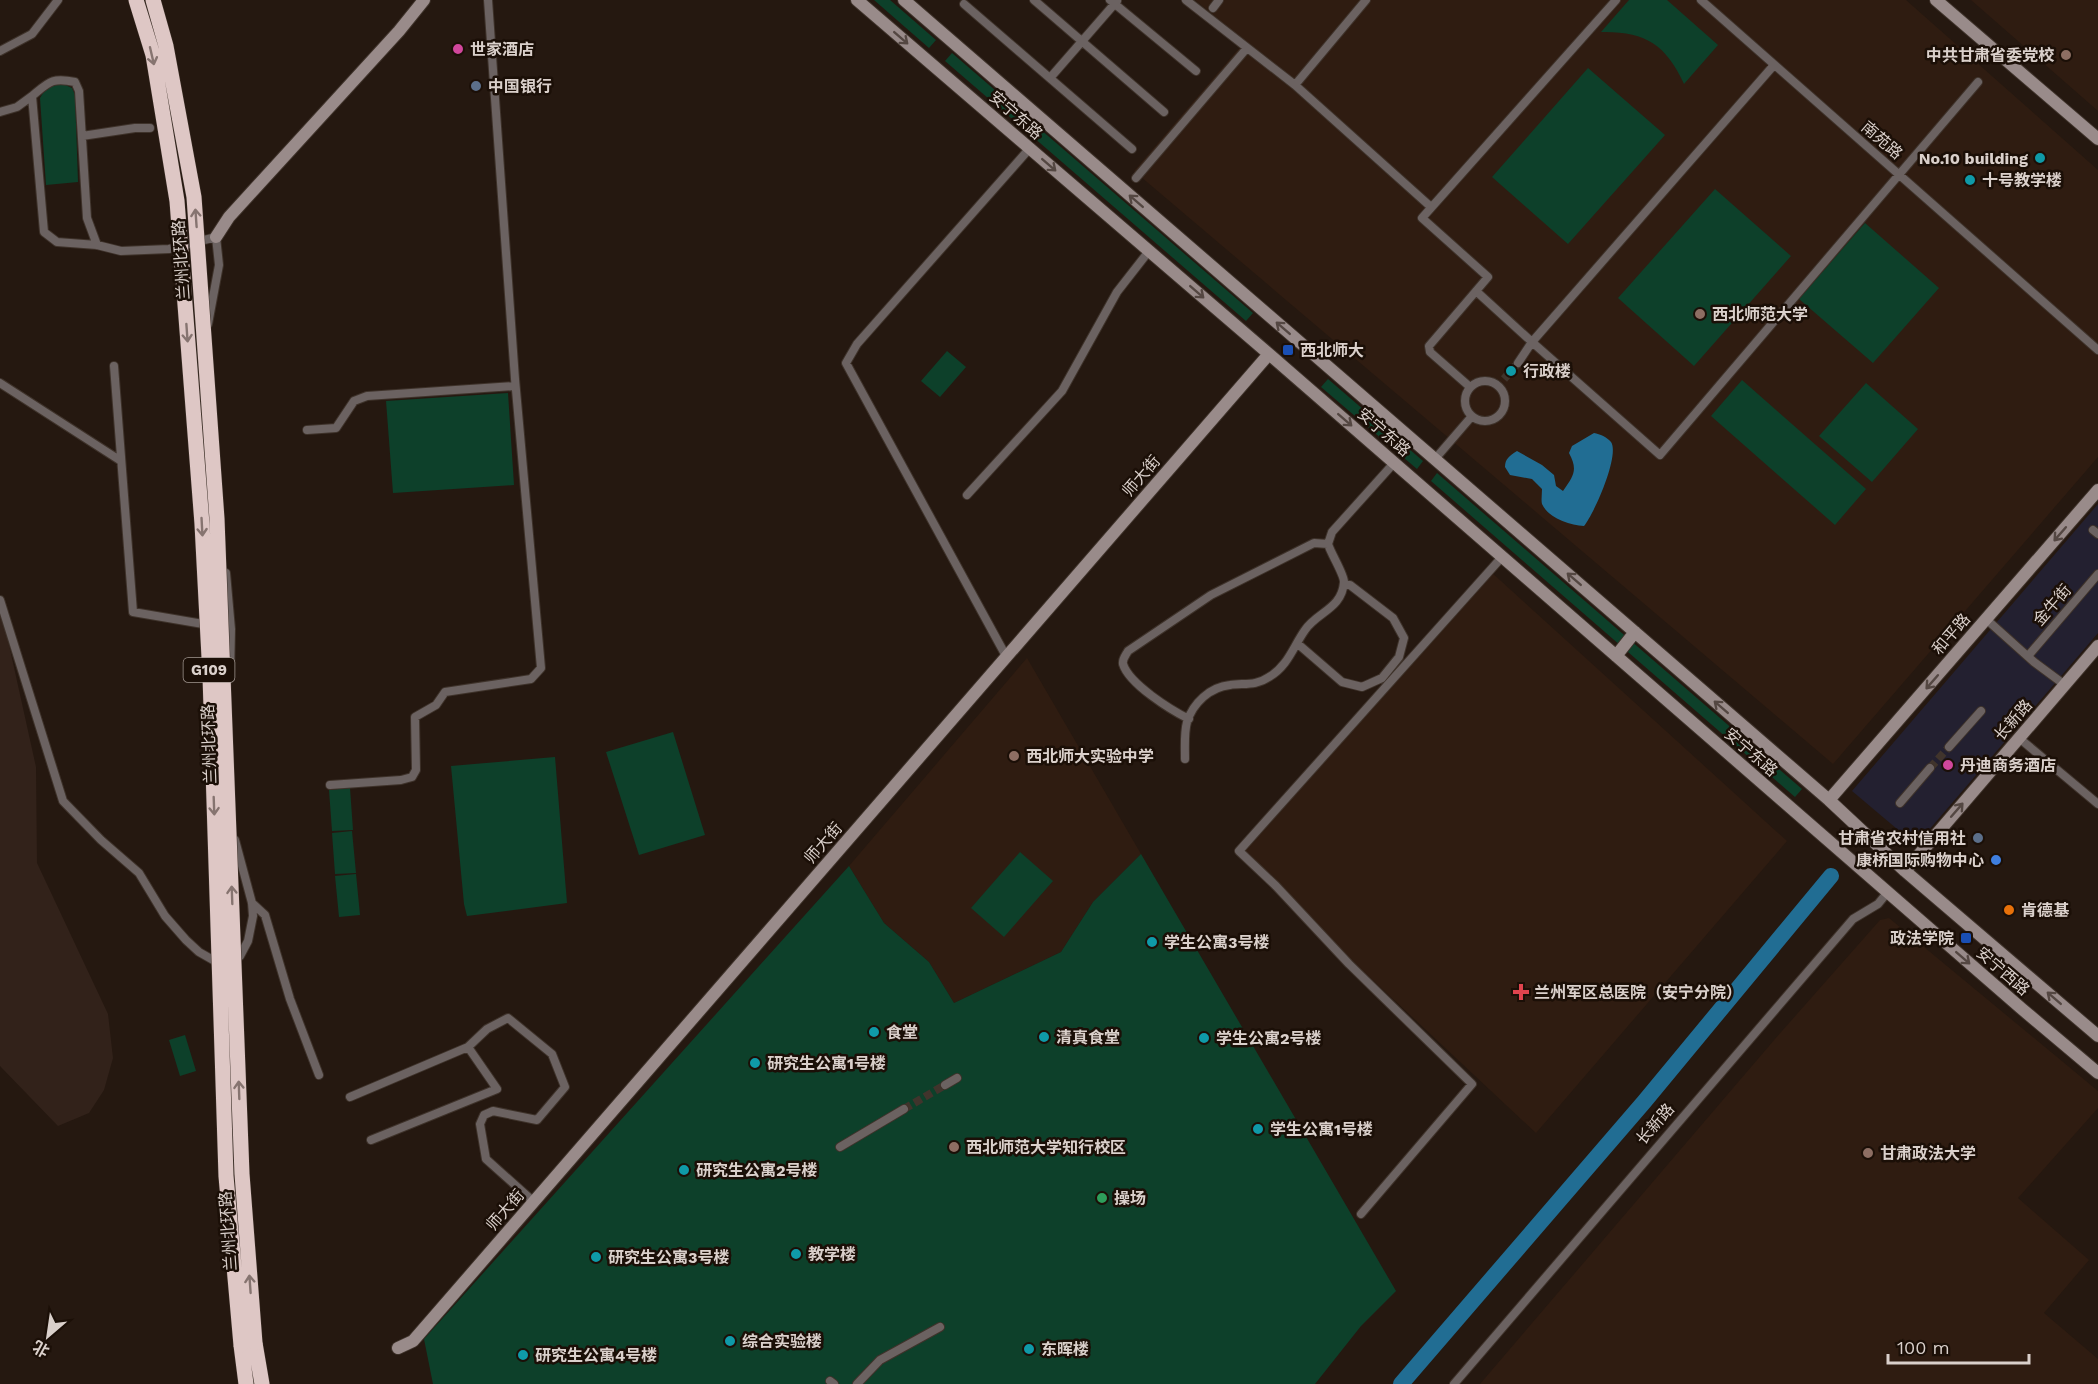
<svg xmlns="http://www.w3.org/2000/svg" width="2098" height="1384" font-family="'Work Sans','Noto Sans SC',sans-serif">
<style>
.commercial{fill:#232030}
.industrial{fill:#32221a}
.built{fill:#2f1c11}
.green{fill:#0d402a}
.water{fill:#216d93}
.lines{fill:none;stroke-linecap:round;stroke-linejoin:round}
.river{stroke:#216d93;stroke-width:16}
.street-tunnel{stroke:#40342c;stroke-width:8;stroke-dasharray:8 4;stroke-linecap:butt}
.street-casing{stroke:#3e322a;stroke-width:10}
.secondary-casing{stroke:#3e322a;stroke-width:14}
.highway-casing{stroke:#3e322a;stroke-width:16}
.street{stroke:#6b6261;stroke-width:8}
.secondary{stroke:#998b8a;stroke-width:12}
.highway{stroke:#dec7c5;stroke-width:15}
.highway-bridge-casing{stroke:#3e322a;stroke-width:16;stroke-linecap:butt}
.highway-bridge{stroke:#dec7c5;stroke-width:15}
.oneway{stroke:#544742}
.oneway2{stroke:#867470}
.hotel-dot{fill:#d1479c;stroke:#1b0f07;stroke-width:2}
.education-dot{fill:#8d6e63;stroke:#1b0f07;stroke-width:2}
.service-dot{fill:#5c6f8a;stroke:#1b0f07;stroke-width:2}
.culture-dot{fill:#0f9aa8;stroke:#1b0f07;stroke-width:2}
.transit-dot{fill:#1a4fb4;stroke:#1b0f07;stroke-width:2}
.shop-dot{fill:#3f7fe0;stroke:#1b0f07;stroke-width:2}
.food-dot{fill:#e8710a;stroke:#1b0f07;stroke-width:2}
.health-dot{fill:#e0444e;stroke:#1b0f07;stroke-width:2}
.leisure-dot{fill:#2e9e5b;stroke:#1b0f07;stroke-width:2}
.labels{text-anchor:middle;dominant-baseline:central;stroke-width:5;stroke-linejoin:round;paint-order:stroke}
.shield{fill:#1b0f07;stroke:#a19690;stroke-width:1.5}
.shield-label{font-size:15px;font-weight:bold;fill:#dad0cb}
.poi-label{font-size:16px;font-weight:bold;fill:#dad0cb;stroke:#1b0f07;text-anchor:start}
.street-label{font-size:16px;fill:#dad0cb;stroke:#1b0f07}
</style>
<rect width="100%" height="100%" fill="#251810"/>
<path class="commercial" d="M 2098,504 L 2098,633 L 1916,845 L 1852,791 Z"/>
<path class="industrial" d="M 0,604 L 36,767 L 37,863 L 108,1014 L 113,1058 L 104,1090 L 89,1113 L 58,1126 L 0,1066 Z"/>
<path class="built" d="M 1195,0 L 1906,0 L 2098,170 L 2098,457 L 1833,764 L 1134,171 L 1245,41 Z
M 1971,0 L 2098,0 L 2098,111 Z
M 1490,571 L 1787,841 L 1536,1133 L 1236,852 Z
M 1027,658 L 1141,854 L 1093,902 L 1061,952 L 954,1003 L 929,962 L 884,923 L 849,866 Z
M 1889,918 L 2098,1091 L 2098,1108 L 2018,1198 L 2089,1260 L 2044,1313 L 2098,1359 L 2098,1384 L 1480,1384 L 1775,1039 L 1880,920 Z"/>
<path class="green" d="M 874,0 L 890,0 L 936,40 L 929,48 Z
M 1629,0 L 1667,0 L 1718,45 L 1684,84 C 1666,44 1644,31 1601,32 Z
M 952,53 L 1253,313 L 1246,321 L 945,61 Z
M 1588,68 L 1665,135 L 1568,244 L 1492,177 Z
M 61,83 L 72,88 L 75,95 L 78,182 L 46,185 L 40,98 L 46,88 Z
M 1715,189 L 1791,256 L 1694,366 L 1618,298 Z
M 1865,223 L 1939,288 L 1873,363 L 1799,299 Z
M 947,351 L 966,367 L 940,397 L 921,381 Z
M 1328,379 L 1423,461 L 1417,469 L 1321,387 Z
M 1742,380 L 1866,489 L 1835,525 L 1711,416 Z
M 1866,383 L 1918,429 L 1872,482 L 1819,436 Z
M 508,393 L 514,485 L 393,493 L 386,401 Z
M 1437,473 L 1802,789 L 1795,797 L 1431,481 Z
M 673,732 L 705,835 L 639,855 L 606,752 Z
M 555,757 L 567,903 L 467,916 L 464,904 L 451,766 Z
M 350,788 L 353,830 L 332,831 L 329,790 Z
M 352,831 L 356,873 L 335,874 L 332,833 Z
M 1020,852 L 1053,881 L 1004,937 L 971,908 Z
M 1141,854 L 1396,1291 L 1361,1326 L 1315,1384 L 433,1384 L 424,1339 L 849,866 L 884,923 L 929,962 L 954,1003 L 1061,952 L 1093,902 Z
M 356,874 L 360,915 L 339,917 L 335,876 Z
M 185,1035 L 196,1071 L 180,1076 L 169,1040 Z"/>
<path class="water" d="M 1594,433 C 1600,434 1607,437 1611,442 C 1620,455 1594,514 1584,526 C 1570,525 1548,518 1542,504 C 1541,500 1542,494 1542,489 L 1532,479 L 1510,475 L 1505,467 C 1505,459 1509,456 1517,451 L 1542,465 L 1554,475 L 1556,486 L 1563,491 C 1574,475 1578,470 1569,453 L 1572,446 Z"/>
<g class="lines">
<path class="river" d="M 1401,1384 L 1644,1102 L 1831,876"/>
<path class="street-tunnel" d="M 1504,379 L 1518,363
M 1930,768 L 1949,747
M 904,1109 L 945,1085"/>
<g class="street-casing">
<path id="street" d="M 1034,0 L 1164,112
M 1110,0 L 1196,71
M 1186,0 L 1295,85 L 1431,207
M 1701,0 L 2098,350
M 964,4 L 1132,149
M 1213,8 L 1219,0
M 0,51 L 32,34 L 58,0
M 1774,65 L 1532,342 L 1660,455 L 1978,82
M 1050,78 L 1117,1
M 1295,85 L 1366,0
M 0,112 L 17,107 L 32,96
M 82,136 L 135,128 L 150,128
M 1136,178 L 1247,48
M 97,245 L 87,218 L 79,91 L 75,82 C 52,77 49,82 32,96 L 44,232 L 57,242 L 97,245 L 121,251 L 169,249 L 216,237 L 219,265 L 208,324
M 1476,291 L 1532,342 L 1518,363
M 114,366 L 133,612 L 209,625
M1465 401a20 20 0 1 1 40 0a20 20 0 1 1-40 0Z
M 0,383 L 121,461
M 1470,387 L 1430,352 L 1429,346 L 1488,277 L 1422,218 L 1616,0
M 307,430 L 336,428 L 354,401 L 367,396 L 515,386
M 1435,459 L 1472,416
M 967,495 L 1062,391 L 1117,292 L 1149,251
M 2093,530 L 2098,534
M 226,573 L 231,629 L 230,677
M 0,600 L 63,801 L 101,840 L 139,873 L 165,916 L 186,940 L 199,952 L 213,960 L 229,962 L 240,956 L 248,941 L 253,916 L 252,903 L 235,840
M 1986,619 L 2034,662 L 2065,685
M 1298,644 L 1342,682 L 1362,687 L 1382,678 L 1399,657 L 1404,638 L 1393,618 L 1350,585 L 1344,585
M 1006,656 L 846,363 L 857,344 L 1030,148
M 2028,656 L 2098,574
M 1189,719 C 1171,710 1129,684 1123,664 C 1122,659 1126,655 1128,651 L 1211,595 L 1314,543 L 1328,544
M 2019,738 L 2098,804
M 1949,747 L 1981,711
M 1185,759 C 1185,747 1184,733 1187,722 C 1193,703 1210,687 1230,685 C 1244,683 1256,686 1269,677 C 1288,666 1293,647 1305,630 C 1317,612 1342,609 1344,582 C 1344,574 1331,554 1328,544 L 1332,532 L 1394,463
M 330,785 L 401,780 L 412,777 L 416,770 L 415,717 L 436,705 L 445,692 L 531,679 L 541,668 L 515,379 L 488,0
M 1900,803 L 1930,768
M 252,903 L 265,915 L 290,999 L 319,1075
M 945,1085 L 957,1078
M 350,1097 L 468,1047 L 487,1029 L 508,1018 L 552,1054 L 565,1087 L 537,1120 L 493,1111 L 484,1115 L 480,1124 L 486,1159 L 534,1202
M 371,1140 L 497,1089 L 468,1047
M 840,1147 L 904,1109
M 1361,1214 L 1472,1084 L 1349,964 L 1276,886 L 1239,851 L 1502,557
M 830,1381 L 834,1384
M 857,1384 L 880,1360 L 940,1327
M 1454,1384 L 1853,919 L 1878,904 L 1887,893"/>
</g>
<g class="secondary-casing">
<path id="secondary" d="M 857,0 L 1269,354 L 2022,1009 L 2098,1073
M 904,0 L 1829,800 L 1905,871 L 2098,1036
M 1936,0 L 2098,139
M 216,237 L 229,217 L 399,31 L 424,0
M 1616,656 L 1635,632
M 1829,800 L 2098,490
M 1905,871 L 2098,646
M 398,1348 L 413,1341 L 1269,354"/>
</g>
<g class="highway-casing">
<path id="highway" d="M 255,1343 L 262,1384
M 241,1345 L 246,1384"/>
</g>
<use href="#street" class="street"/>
<use href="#secondary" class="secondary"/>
<use href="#highway" class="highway"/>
<g class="highway-bridge-casing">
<path id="highway-bridge" d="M 136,0 L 153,55 L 177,201 L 202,524 L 210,676 L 226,1176 L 241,1345
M 153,0 L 166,46 L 194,197 L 217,519 L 242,1174 L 255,1343"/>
</g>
<use href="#highway-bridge" class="highway-bridge"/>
</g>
<defs><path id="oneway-shaft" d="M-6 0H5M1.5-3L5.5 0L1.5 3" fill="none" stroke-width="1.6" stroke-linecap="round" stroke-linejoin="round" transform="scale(1.5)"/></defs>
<g class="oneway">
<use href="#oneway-shaft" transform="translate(901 38) rotate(41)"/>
<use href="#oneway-shaft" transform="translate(1049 165) rotate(41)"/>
<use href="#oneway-shaft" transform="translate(1136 201) rotate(-139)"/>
<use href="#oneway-shaft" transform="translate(1197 292) rotate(41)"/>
<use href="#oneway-shaft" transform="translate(1283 328) rotate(-139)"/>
<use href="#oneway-shaft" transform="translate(1345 420) rotate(41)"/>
<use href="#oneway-shaft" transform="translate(2060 534) rotate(131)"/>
<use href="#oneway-shaft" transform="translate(1574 579) rotate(-139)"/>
<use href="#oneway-shaft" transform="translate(1932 682) rotate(131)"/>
<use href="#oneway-shaft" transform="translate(1721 707) rotate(-139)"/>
<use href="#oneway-shaft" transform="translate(1957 810) rotate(-49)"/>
<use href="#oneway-shaft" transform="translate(1963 958) rotate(41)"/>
<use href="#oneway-shaft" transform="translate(2054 998) rotate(-139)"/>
</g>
<g class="oneway2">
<use href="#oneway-shaft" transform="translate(152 56) rotate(77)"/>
<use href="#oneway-shaft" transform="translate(196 218) rotate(-94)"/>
<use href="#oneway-shaft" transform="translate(187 333) rotate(86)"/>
<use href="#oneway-shaft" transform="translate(202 527) rotate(87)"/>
<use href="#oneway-shaft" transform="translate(214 806) rotate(88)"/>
<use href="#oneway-shaft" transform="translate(232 895) rotate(-92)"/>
<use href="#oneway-shaft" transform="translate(239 1090) rotate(-92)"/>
<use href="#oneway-shaft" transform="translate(250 1284) rotate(-94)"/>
</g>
<g class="hotel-dot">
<circle cx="458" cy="49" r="6"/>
<circle cx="1948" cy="765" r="6"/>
</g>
<g class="education-dot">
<circle cx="2066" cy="55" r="6"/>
<circle cx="1700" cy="314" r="6"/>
<circle cx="1014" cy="756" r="6"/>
<circle cx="954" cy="1147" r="6"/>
<circle cx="1868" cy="1153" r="6"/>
</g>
<g class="service-dot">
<circle cx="476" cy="86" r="6"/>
<circle cx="1978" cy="838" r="6"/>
</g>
<g class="culture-dot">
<circle cx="2040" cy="158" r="6"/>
<circle cx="1970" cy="180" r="6"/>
<circle cx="1511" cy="371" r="6"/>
<circle cx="1152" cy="942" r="6"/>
<circle cx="874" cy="1032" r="6"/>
<circle cx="1044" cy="1037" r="6"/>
<circle cx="1204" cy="1038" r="6"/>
<circle cx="755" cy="1063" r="6"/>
<circle cx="1258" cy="1129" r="6"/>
<circle cx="684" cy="1170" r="6"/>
<circle cx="796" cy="1254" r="6"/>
<circle cx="596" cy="1257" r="6"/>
<circle cx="730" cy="1341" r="6"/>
<circle cx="1029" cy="1349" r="6"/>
<circle cx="523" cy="1355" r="6"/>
</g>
<g class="transit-dot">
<rect x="1282" y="344" width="12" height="12" rx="3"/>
<rect x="1960" y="932" width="12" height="12" rx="3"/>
</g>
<circle class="shop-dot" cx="1996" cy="860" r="6"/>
<circle class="food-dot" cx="2009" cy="910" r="6"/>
<path class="health-dot" d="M1518 983h6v6h6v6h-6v6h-6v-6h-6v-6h6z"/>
<circle class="leisure-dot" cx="1102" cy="1198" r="6"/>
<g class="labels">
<rect class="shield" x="183.5" y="658" width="51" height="24" rx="4.5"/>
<g class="shield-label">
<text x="209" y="670">G109</text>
</g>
<g class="poi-label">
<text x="470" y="49">世家酒店</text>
<text x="2054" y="55" text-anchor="end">中共甘肃省委党校</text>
<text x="488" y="86">中国银行</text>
<text x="2028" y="158" text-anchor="end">No.10 building</text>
<text x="1982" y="180">十号教学楼</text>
<text x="1712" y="314">西北师范大学</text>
<text x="1300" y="350">西北师大</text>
<text x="1523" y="371">行政楼</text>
<text x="1026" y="756">西北师大实验中学</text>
<text x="1960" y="765">丹迪商务酒店</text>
<text x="1966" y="838" text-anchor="end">甘肃省农村信用社</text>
<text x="1984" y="860" text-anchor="end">康桥国际购物中心</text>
<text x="2021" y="910">肯德基</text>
<text x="1954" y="938" text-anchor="end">政法学院</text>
<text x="1164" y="942">学生公寓3号楼</text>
<text x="1534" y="992">兰州军区总医院（安宁分院）</text>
<text x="886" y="1032">食堂</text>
<text x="1056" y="1037">清真食堂</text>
<text x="1216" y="1038">学生公寓2号楼</text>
<text x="767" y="1063">研究生公寓1号楼</text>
<text x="1270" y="1129">学生公寓1号楼</text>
<text x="966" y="1147">西北师范大学知行校区</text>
<text x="1880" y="1153">甘肃政法大学</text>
<text x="696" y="1170">研究生公寓2号楼</text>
<text x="1114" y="1198">操场</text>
<text x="808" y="1254">教学楼</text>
<text x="608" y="1257">研究生公寓3号楼</text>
<text x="742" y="1341">综合实验楼</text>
<text x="1041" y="1349">东晖楼</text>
<text x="535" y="1355">研究生公寓4号楼</text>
</g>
<g class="street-label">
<text transform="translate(1016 115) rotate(41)">安宁东路</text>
<text transform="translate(1882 140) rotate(41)">南苑路</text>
<text transform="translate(181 260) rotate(-94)">兰州北环路</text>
<text transform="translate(1384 432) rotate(41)">安宁东路</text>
<text transform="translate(1141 476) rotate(-49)">师大街</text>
<text transform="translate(2052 605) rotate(-49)">金牛街</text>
<text transform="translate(1951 634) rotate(-49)">和平路</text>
<text transform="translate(2013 720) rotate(-49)">长新路</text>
<text transform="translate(209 744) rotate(-92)">兰州北环路</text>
<text transform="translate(1751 752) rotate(41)">安宁东路</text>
<text transform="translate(823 843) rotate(-49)">师大街</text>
<text transform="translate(2003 971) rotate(41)">安宁西路</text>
<text transform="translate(1655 1124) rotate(-49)">长新路</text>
<text transform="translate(505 1210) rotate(-49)">师大街</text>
<text transform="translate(228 1231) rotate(-94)">兰州北环路</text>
</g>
</g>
<g transform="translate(48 1336) rotate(209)" stroke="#1b0f07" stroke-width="4.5" paint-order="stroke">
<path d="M0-4.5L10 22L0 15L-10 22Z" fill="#dad0cb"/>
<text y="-9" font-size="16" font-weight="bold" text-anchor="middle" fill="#dad0cb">北</text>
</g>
<path d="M1888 1354v9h141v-9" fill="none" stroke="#dad0cb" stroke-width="3"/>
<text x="1897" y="1354" font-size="18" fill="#dad0cb" stroke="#1b0f07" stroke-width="4.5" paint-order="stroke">100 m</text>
</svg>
